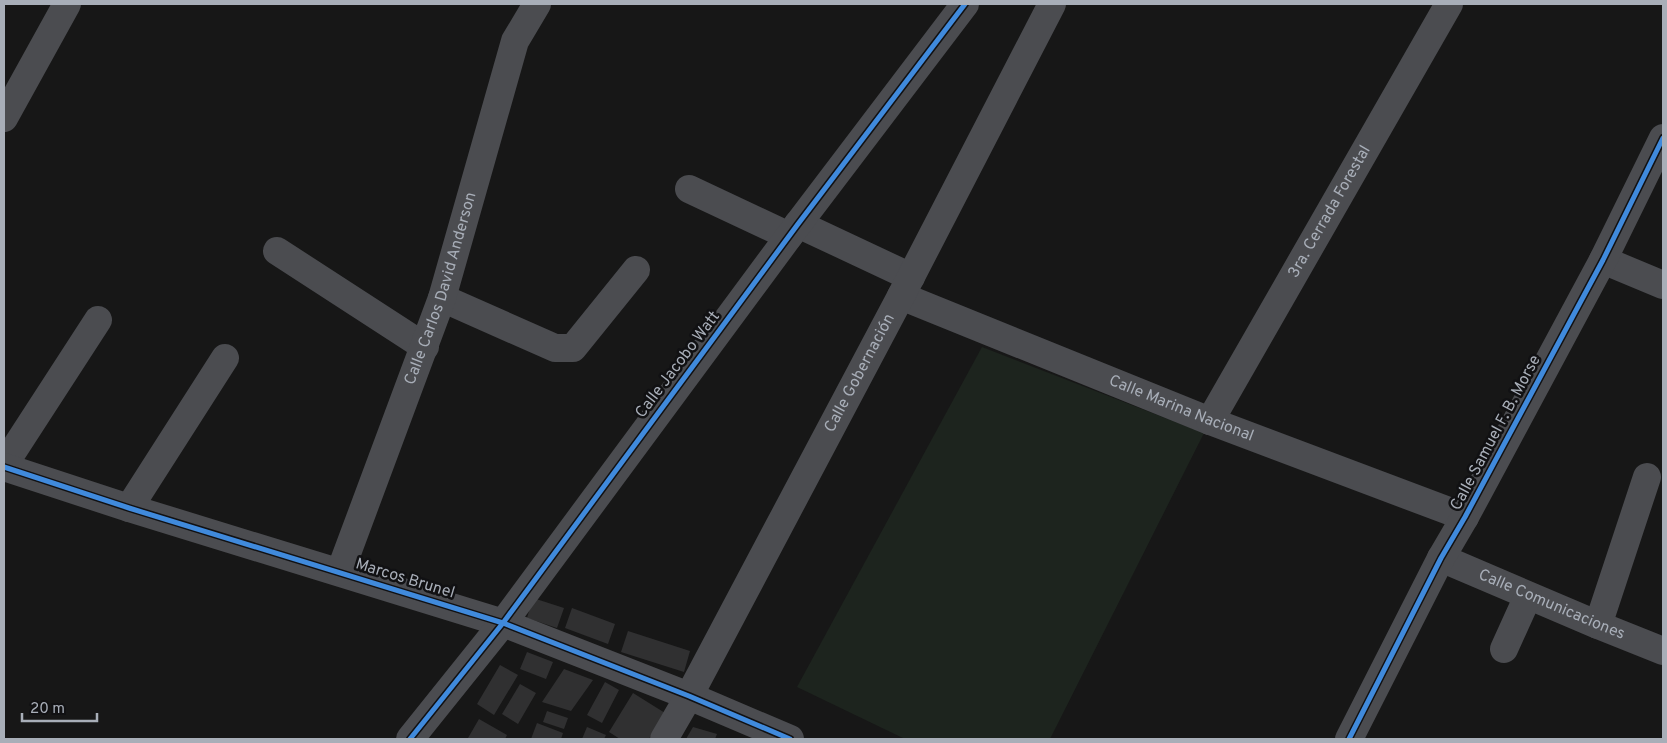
<svg xmlns="http://www.w3.org/2000/svg" width="1667" height="743" font-family="Overpass,sans-serif">
<style>
.green{fill:#1d241e}
.building{fill:#303031}
.lines{fill:none;stroke-linecap:round;stroke-linejoin:round}
.minor{stroke:#4b4c50;stroke-width:28}
.cycleway-casing{stroke:#111113;stroke-width:8}
.cycleway{stroke:#408adc;stroke-width:5}
.labels{text-anchor:middle;dominant-baseline:central;stroke-width:5;stroke-linejoin:round;paint-order:stroke}
.street-label{font-size:16px;fill:#a8aeb8;stroke:#111113}
</style>
<rect width="100%" height="100%" fill="#171717"/>
<path class="green" d="M 982,347 L 1204,433 L 1050,739 L 905,739 L 797,687 Z"/>
<path class="building" d="M 533,598 L 564,608 L 557,628 L 527,618 Z
M 572,608 L 615,624 L 608,644 L 565,628 Z
M 628,631 L 690,651 L 684,672 L 621,652 Z
M 527,652 L 553,662 L 546,679 L 520,669 Z
M 500,665 L 518,675 L 494,715 L 477,704 Z
M 564,669 L 593,680 L 571,711 L 542,702 Z
M 605,682 L 619,690 L 602,723 L 587,715 Z
M 520,684 L 536,693 L 518,724 L 502,714 Z
M 633,693 L 665,713 L 649,739 L 620,739 L 609,732 Z
M 547,711 L 568,718 L 564,729 L 543,722 Z
M 479,719 L 507,735 L 505,739 L 471,739 L 468,738 Z
M 537,723 L 563,733 L 561,739 L 531,739 Z
M 587,727 L 606,735 L 604,739 L 582,739 Z
M 693,727 L 717,734 L 715,739 L 686,739 Z"/>
<g class="lines">
<g class="minor">
<path d="M 4,118 L 67,4"/>
<path d="M 689,189 L 789,236"/>
<path d="M 798,224 L 911,277"/>
<path d="M 277,251 L 425,347"/>
<path d="M 1603,260 L 1663,285"/>
<path id="s1" d="M 901,296 L 1210,421 L 1465,517"/>
<path d="M 442,298 L 555,348 L 573,348 L 636,270"/>
<path id="s2" d="M 1210,421 L 1449,4"/>
<path d="M 4,465 L 98,320"/>
<path d="M 4,467 L 129,508 L 503,623 L 689,696 L 790,739"/>
<path d="M 129,508 L 225,358"/>
<path id="s3" d="M 1441,558 L 1598,625 L 1663,651"/>
<path id="s4" d="M 340,572 L 442,298 L 515,41 L 537,4"/>
<path d="M 1598,625 L 1647,477"/>
<path d="M 1504,649 L 1528,596"/>
<path d="M 410,739 L 503,623 L 798,224 L 965,4"/>
<path id="s5" d="M 664,739 L 689,696 L 901,296 L 1052,4"/>
<path d="M 1349,739 L 1441,558 L 1465,517 L 1603,260 L 1663,138"/>
</g>
<g class="cycleway-casing">
<path id="cycleway" d="M 4,467 L 129,508 L 503,623 L 689,696 L 790,739
M 410,739 L 503,623 L 798,224 L 965,4
M 1349,739 L 1441,558 L 1465,517 L 1603,260 L 1663,138"/>
</g>
<use href="#cycleway" class="cycleway"/>
</g>
<g class="labels">
<g class="street-label">
<text stroke="none"><textPath href="#s2" startOffset="241">3ra. Cerrada Forestal</textPath></text>
<text stroke="none"><textPath href="#s4" startOffset="301">Calle Carlos David Anderson</textPath></text>
<text transform="translate(678 365) rotate(-53)">Calle Jacobo Watt</text>
<text stroke="none"><textPath href="#s5" startOffset="415">Calle Gobernación</textPath></text>
<text stroke="none"><textPath href="#s1" startOffset="302">Calle Marina Nacional</textPath></text>
<text transform="translate(1496 433) rotate(-62)">Calle Samuel F. B. Morse</text>
<text transform="translate(405 579) rotate(17)">Marcos Brunel</text>
<text stroke="none"><textPath href="#s3" startOffset="120">Calle Comunicaciones</textPath></text>
</g>
</g>
<rect width="1667" height="743" fill="none" stroke="#a8aeb8" stroke-width="10"/>
<path d="M22 713v8h75v-8" fill="none" stroke="#a8aeb8" stroke-width="2.5"/>
<text x="30" y="713" font-size="15" fill="#a8aeb8" stroke="#111113" stroke-width="4" paint-order="stroke">20 m</text>
</svg>
